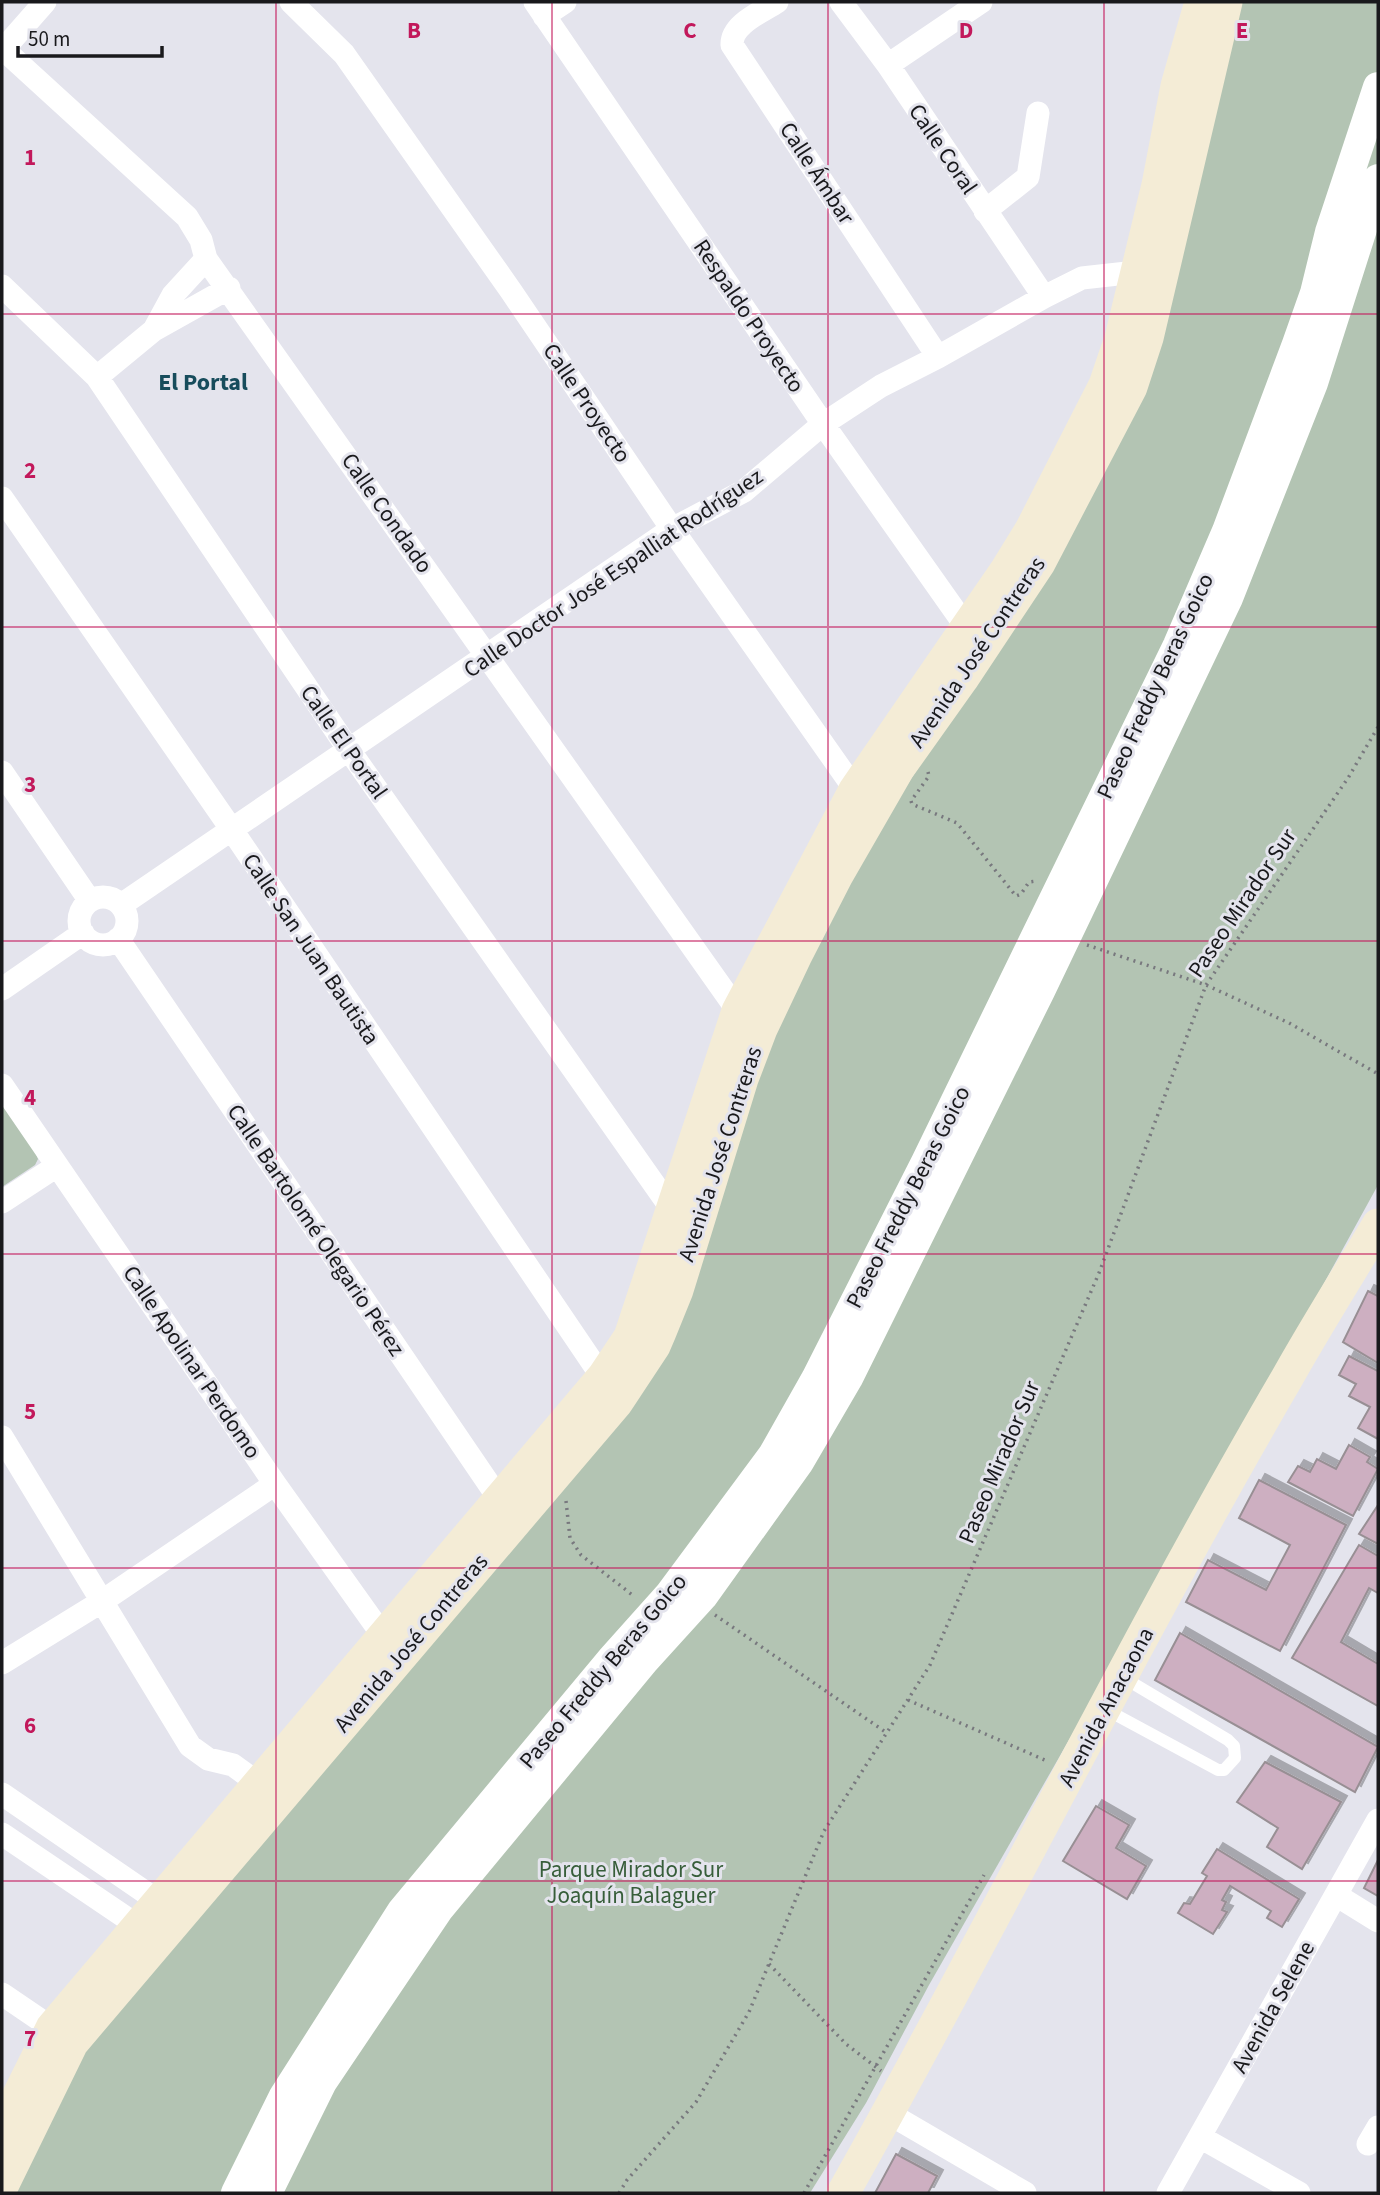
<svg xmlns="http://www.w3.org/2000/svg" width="1380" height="2195" font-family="'Source Sans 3',sans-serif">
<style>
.green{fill:#b3c4b3}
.building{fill:#cdafc1;stroke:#988f94;stroke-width:2;filter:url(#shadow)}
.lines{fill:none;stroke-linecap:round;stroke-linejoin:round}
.path{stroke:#78787e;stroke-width:3.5;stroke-dasharray:2 5;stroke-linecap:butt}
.service{stroke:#fff;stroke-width:12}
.minor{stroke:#fff;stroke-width:23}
.tertiary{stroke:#fff;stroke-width:30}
.secondary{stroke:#f4ecd6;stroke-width:33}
.grid{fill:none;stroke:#c2185b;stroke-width:2;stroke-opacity:0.55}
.labels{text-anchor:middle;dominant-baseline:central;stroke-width:6;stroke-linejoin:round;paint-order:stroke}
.street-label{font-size:23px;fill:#19191c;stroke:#e4e4ed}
.park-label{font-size:23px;fill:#375e3a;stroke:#e4e4ed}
.neighbourhood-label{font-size:24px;font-weight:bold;fill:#174c5c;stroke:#e4e4ed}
.grid-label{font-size:23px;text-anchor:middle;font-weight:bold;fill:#c2185b;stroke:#e4e4ed;stroke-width:6;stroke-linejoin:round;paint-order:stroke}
</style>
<defs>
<filter id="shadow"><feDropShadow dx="6" dy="-6" stdDeviation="0" flood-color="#0004"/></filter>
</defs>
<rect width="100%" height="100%" fill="#e4e4ed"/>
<path class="green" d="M 1236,2 L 1378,2 L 1378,1185 L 1173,1558 L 929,1985 L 866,2103 L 810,2193 L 9,2193 L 80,2048 L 635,1395 L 751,1082 L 846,879 L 1005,634 Z
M 2,1104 L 35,1151 L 38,1159 L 35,1165 L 2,1187 Z"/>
<path class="building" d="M 1368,1291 L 1378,1296 L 1378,1363 L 1343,1342 Z
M 1349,1356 L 1378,1371 L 1378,1439 L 1358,1428 L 1370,1407 L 1349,1396 L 1356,1384 L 1339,1375 Z
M 1349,1445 L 1370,1457 L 1367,1462 L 1378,1469 L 1353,1516 L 1288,1482 L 1298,1466 L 1310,1472 L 1317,1459 L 1336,1469 Z
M 1259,1480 L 1346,1525 L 1280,1651 L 1186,1602 L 1208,1560 L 1266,1590 L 1290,1545 L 1239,1518 Z
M 1378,1505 L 1378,1544 L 1359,1534 Z
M 1359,1545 L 1378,1556 L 1378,1593 L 1369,1588 L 1341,1642 L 1378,1664 L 1378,1706 L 1292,1658 Z
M 1180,1633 L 1378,1747 L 1355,1792 L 1155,1680 Z
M 1265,1762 L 1341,1802 L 1302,1869 L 1267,1847 L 1278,1828 L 1237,1802 Z
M 1096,1806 L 1129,1825 L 1116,1848 L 1146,1866 L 1127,1899 L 1063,1861 Z
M 1217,1849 L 1299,1899 L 1282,1927 L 1267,1918 L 1271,1911 L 1230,1886 L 1222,1900 L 1226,1902 L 1222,1910 L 1227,1912 L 1213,1934 L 1178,1913 L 1184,1903 L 1190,1904 L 1207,1876 L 1202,1873 Z
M 1378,1860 L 1378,1896 L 1364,1888 Z
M 896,2154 L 937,2176 L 928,2193 L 875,2193 Z"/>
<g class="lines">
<path class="path" d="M 928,772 L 929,776 L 911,801 L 912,804 L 957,823 L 1016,896 L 1021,894 L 1029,882 L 1036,881
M 1087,945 L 1206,985 L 1289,1023 L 1378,1074
M 566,1501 L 570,1538 L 581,1555 L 635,1597
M 715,1615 L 887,1733
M 908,1700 L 1047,1761
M 769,1964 L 846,2044 L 881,2071
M 619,2193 L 627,2180 L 696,2102 L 749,2012 L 824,1831 L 930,1665 L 1099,1273 L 1206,985 L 1348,778 L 1378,727
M 804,2193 L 984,1875"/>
<path class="service" d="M 1105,1709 L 1218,1770 L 1224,1770 L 1235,1758 L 1234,1746 L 1228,1740 L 1124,1678"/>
<path class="minor" d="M 291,2 L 344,54 L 511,291 L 672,529 L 863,801
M 535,2 L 823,424 L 967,628
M 777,2 C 762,12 731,24 732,45 L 938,357
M 841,2 L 888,65 L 1044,297
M 544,16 L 565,2
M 3,49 L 187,217 L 201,240 L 206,259 L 738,1011 L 747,1018
M 2,51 L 45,2
M 888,65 L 981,2
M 985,211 L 1028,177 L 1038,113
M 2,286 L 97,377 L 349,750 L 673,1211
M 154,330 L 229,288
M 97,377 L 154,330 L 173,295 L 206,259
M 2,498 L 232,830 L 609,1387
M 2,772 L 90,901
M79 921a24 24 0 1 1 48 0a24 24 0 1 1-48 0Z
M 121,905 L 672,529 L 744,491 L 823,424 L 881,386 L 938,357 L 1044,297 L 1082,278 L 1136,272 L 1150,276
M 118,939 L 506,1509
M 2,989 L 83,933
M 2,1085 L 275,1484 L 384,1637
M 2,1202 L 57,1166
M 2,1437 L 190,1746 L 208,1759 L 233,1765 L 259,1784
M 2,1663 L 101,1602 L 275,1484
M 2,1794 L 171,1910
M 2,1834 L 150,1934
M 1336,1895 L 1378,1921
M 2,1994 L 52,2028
M 888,2113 L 1025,2193
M 1200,2137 L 1299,2193
M 1368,2144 L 1378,2127
M 1168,2193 L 1378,1820"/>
<path class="tertiary" d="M 236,2193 L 284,2096 L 402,1911 L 611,1660 L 670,1594 L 773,1455 L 816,1379 L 926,1162 L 1178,645 L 1227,531 L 1297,344 L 1315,293 L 1330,232 L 1378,87
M 267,2193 L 322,2082 L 438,1910 L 644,1661 L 703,1596 L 799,1462 L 848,1378 L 1040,991 L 1228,598 L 1313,383 L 1378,179"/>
<path class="secondary" d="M 2,2129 L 52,2028 L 604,1376 L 630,1337 L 738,1011 L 855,790 L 1007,569 L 1031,530 L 1105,385 L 1121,338 L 1158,185 L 1177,86 L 1201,2
M 2,2186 L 72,2043 L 617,1402 L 654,1346 L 660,1332 L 677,1290 L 742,1079 L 761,1029 L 796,955 L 837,875 L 898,769 L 962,679 L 1039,563 L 1131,387 L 1147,338 L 1226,2
M 843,2193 C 995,1924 1131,1645 1287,1378 C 1316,1326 1348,1276 1378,1225"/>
</g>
<path class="grid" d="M 276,2 L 276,2193M 552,2 L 552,2193M 828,2 L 828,2193M 1104,2 L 1104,2193M 2,314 L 1378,314M 2,627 L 1378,627M 2,941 L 1378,941M 2,1254 L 1378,1254M 2,1568 L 1378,1568M 2,1881 L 1378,1881"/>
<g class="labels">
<g class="street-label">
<text transform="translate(943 149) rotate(56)">Calle Coral</text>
<text transform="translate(817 173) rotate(57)">Calle Ámbar</text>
<text transform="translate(749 316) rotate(56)">Respaldo Proyecto</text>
<text transform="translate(587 403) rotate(56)">Calle Proyecto</text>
<text transform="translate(387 513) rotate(55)">Calle Condado</text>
<text transform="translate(613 573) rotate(-34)">Calle Doctor José Espalliat Rodríguez</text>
<text transform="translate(977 652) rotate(-56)">Avenida José Contreras</text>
<text transform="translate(1155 686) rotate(-65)">Paseo Freddy Beras Goico</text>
<text transform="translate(344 742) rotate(55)">Calle El Portal</text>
<text transform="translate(1242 903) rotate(-56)">Paseo Mirador Sur</text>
<text transform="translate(311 949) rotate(56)">Calle San Juan Bautista</text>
<text transform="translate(720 1154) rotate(-72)">Avenida José Contreras</text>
<text transform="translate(908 1197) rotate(-63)">Paseo Freddy Beras Goico</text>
<text transform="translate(316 1230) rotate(56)">Calle Bartolomé Olegario Pérez</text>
<text transform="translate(192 1362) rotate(56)">Calle Apolinar Perdomo</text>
<text transform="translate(999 1462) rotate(-67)">Paseo Mirador Sur</text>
<text transform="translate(411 1643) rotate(-50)">Avenida José Contreras</text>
<text transform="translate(603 1671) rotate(-50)">Paseo Freddy Beras Goico</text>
<text transform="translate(1106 1707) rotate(-62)">Avenida Anacaona</text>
<text transform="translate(1273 2007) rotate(-61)">Avenida Selene</text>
</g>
<g class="park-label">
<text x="631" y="1869">Parque Mirador Sur<tspan x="631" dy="26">Joaquín Balaguer</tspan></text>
</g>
<g class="neighbourhood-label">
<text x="203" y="382">El Portal</text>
</g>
</g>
<g class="grid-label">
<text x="414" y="38">B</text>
<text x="690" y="38">C</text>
<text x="966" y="38">D</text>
<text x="1242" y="38">E</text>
<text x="30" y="165">1</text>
<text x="30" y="478">2</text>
<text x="30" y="792">3</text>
<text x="30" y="1105">4</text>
<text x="30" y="1419">5</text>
<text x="30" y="1733">6</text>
<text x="30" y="2046">7</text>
</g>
<rect width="1380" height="2195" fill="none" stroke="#19191c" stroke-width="7"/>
<path d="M18 46v10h144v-10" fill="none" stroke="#19191c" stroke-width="3.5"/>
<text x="28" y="46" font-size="21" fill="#19191c" stroke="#e4e4ed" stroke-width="5" paint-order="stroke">50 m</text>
</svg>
